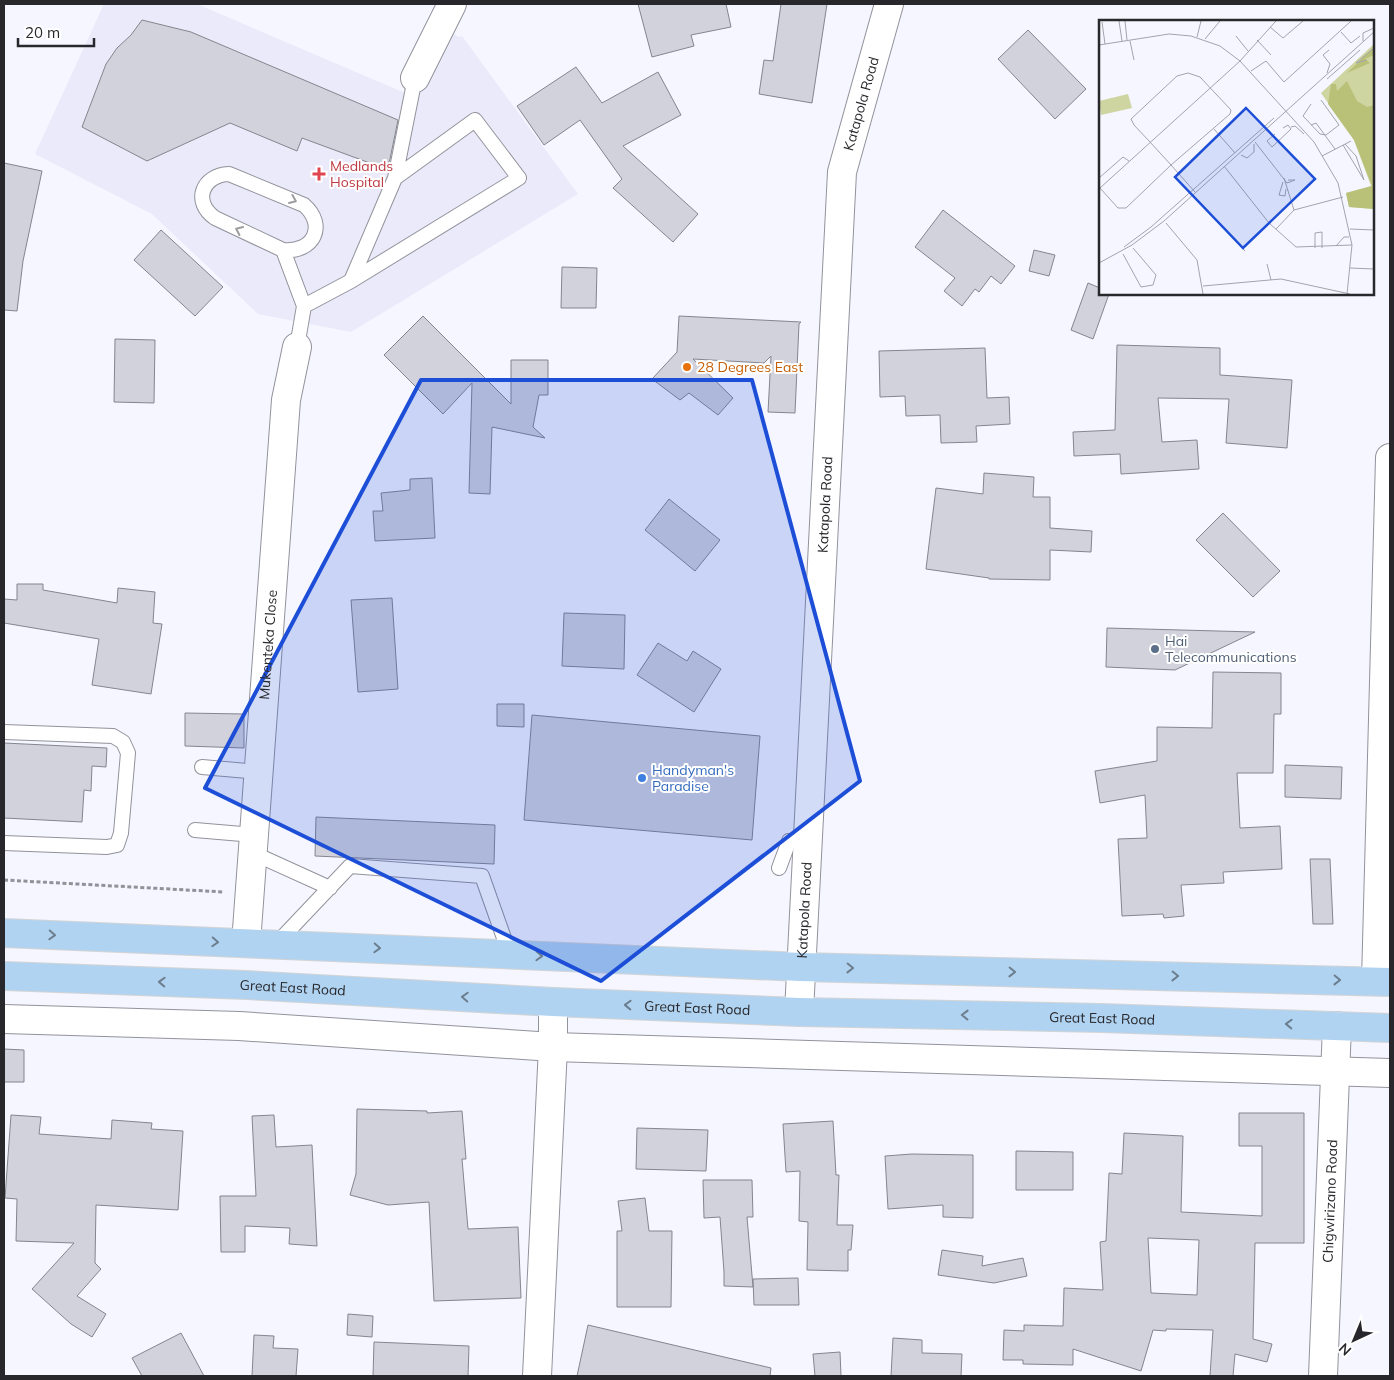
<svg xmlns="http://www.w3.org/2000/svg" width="1394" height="1380" font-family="Mulish,sans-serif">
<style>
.built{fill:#eaeafb}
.building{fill:#d1d2db;stroke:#84858d;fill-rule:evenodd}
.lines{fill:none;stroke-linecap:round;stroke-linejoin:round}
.lane-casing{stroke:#92929b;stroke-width:16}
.street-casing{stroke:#92929b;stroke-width:30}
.primary-casing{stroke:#d4d4d5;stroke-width:30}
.path{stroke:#919198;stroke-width:3;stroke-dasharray:4 2.5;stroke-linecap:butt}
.lane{stroke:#fff;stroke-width:14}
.street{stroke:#fff;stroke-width:28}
.primary{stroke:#b0d3f1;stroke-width:28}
.oneway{stroke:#9e9ea0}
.oneway2{stroke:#6c7e8e}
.marked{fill:#1d4ed8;fill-opacity:0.2;stroke:#1d4ed8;stroke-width:4;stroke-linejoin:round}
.health-dot{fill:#e0444e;stroke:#fff;stroke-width:2}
.food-dot{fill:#e8710a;stroke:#fff;stroke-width:2}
.service-dot{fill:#5c6f8a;stroke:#fff;stroke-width:2}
.shop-dot{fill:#3f7fe0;stroke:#fff;stroke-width:2}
.labels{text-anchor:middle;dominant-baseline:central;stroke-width:4;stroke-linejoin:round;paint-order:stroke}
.street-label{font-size:14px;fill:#28282c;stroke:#fff}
.health-label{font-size:14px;fill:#be3a42;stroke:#fff;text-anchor:start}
.food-label{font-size:14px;fill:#c56008;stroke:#fff;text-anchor:start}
.service-label{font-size:14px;fill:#4e5e75;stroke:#fff;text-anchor:start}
.shop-label{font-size:14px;fill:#366cbe;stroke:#fff;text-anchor:start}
.inset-road{fill:none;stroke:#a3a4ab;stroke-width:1}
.view{fill:#1d4ed8;fill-opacity:0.15;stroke:#1d4ed8;stroke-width:2.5}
.inset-edge{fill:none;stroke:#28282c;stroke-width:2.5}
</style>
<rect width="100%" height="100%" fill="#f5f6ff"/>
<path class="built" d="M 104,4 L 197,4 L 412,96 L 448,31 L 459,37 L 462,36 L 578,194 L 351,332 L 258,314 L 152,214 L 35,154 Z"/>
<path class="building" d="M 638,4 L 726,4 L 731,27 L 691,35 L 694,46 L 652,57 Z
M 781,4 L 827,4 L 812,103 L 759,94 L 764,60 L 773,61 Z
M 142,20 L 191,32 L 398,120 L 390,159 L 386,169 L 302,138 L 297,151 L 230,123 L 147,161 L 82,127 L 106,64 L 117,48 L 131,35 Z
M 1028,30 L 1086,89 L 1055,119 L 998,59 Z
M 576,67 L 602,103 L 658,72 L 681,115 L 623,146 L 698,214 L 673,242 L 613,188 L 622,179 L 580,120 L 544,145 L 517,106 Z
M 4,163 L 42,171 L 23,261 L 17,311 L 4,310 Z
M 943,210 L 1015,266 L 1001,284 L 991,276 L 979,292 L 975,289 L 962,306 L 944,291 L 955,278 L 915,247 Z
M 161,230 L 223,287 L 195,316 L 134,260 Z
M 1034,250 L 1055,255 L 1049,276 L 1029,271 Z
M 562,267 L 597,268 L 596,308 L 561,308 Z
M 1088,283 L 1100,288 L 1100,294 L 1109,294 L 1093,339 L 1071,330 Z
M 423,316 L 511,404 L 511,360 L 548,360 L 548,395 L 539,395 L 533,427 L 545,438 L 492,427 L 490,494 L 469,493 L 472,383 L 443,414 L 384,355 Z
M 679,316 L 801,322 L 799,324 L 795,413 L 768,412 L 771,356 L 764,363 L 693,359 L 733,398 L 718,415 L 689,393 L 680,400 L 652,379 L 677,352 Z
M 115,339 L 155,340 L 154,403 L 114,402 Z
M 1117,345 L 1220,348 L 1220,375 L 1292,380 L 1287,448 L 1226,443 L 1229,399 L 1158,398 L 1162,442 L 1197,440 L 1199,469 L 1121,474 L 1120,454 L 1074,456 L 1073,432 L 1115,430 Z
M 985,348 L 987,398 L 1009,397 L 1010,424 L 976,426 L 977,442 L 941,443 L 940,415 L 906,416 L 905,396 L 880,397 L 879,351 Z
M 984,473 L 1034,477 L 1033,497 L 1050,497 L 1050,528 L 1092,531 L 1091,552 L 1050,550 L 1050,580 L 989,579 L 989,578 L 926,569 L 936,488 L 983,494 Z
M 432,478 L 435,538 L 375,541 L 373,511 L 383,511 L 381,493 L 410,490 L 410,479 Z
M 669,499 L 720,540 L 695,571 L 645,530 Z
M 1223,513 L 1280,571 L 1253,597 L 1196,540 Z
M 17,584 L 43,584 L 43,590 L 117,603 L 118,588 L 155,592 L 153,623 L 162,624 L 151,694 L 92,685 L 99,639 L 4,623 L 4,599 L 17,600 Z
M 392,598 L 398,689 L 358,692 L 351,600 Z
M 564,613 L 625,615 L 624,669 L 562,666 Z
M 1107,628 L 1255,632 L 1175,670 L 1106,667 Z
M 658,643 L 687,661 L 693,651 L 721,669 L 694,712 L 637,675 Z
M 1213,672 L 1281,673 L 1281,714 L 1274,714 L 1273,773 L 1237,773 L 1240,828 L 1280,826 L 1282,869 L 1223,872 L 1224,883 L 1181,885 L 1184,916 L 1164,918 L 1163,914 L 1122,916 L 1118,839 L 1147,838 L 1145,795 L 1100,803 L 1095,771 L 1157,761 L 1157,727 L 1212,728 Z
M 497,704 L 524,704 L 524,727 L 497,726 Z
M 185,713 L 244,714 L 244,748 L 185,746 Z
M 532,715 L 760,736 L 752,840 L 524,820 Z
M 4,743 L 107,748 L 106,767 L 92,766 L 91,791 L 84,790 L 82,822 L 4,818 Z
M 1285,765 L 1342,767 L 1341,799 L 1285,797 Z
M 316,817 L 495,825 L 494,864 L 315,856 Z
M 1310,859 L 1330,859 L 1333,924 L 1313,924 Z
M 4,1049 L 24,1050 L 24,1082 L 4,1082 Z
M 357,1109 L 427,1111 L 427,1113 L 462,1111 L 466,1159 L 462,1159 L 468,1229 L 518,1227 L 521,1298 L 434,1301 L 429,1202 L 388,1205 L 350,1195 L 356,1174 Z
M 1239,1113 L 1304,1113 L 1304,1243 L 1255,1243 L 1253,1339 L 1272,1344 L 1267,1362 L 1235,1354 L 1233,1376 L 1210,1376 L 1213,1330 L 1166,1329 L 1166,1331 L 1153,1330 L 1141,1371 L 1073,1349 L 1073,1365 L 1023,1364 L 1023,1360 L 1003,1360 L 1004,1330 L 1024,1331 L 1024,1325 L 1063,1326 L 1064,1288 L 1103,1290 L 1100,1242 L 1106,1241 L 1109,1173 L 1122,1174 L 1124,1133 L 1183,1136 L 1181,1212 L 1262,1216 L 1262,1146 L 1239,1146 ZM 1148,1238 L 1199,1240 L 1197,1295 L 1151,1293 Z
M 11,1115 L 41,1117 L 39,1134 L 111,1139 L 112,1120 L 152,1123 L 151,1129 L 183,1131 L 178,1210 L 96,1205 L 95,1263 L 101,1269 L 77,1296 L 106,1314 L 92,1337 L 71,1324 L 32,1289 L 74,1243 L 16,1241 L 17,1199 L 5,1198 Z
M 274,1115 L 276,1147 L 312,1145 L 317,1246 L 289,1244 L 290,1228 L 245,1226 L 245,1252 L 221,1252 L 220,1196 L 256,1196 L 252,1116 Z
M 833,1121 L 836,1175 L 839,1175 L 837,1225 L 853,1225 L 851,1250 L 848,1250 L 848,1271 L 807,1270 L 808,1222 L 799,1221 L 800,1171 L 786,1172 L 783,1124 Z
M 637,1128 L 708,1130 L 706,1171 L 636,1169 Z
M 1016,1151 L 1073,1152 L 1073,1190 L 1016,1190 Z
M 912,1154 L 973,1155 L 973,1218 L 943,1217 L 943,1205 L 888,1209 L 885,1156 Z
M 703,1180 L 752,1180 L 753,1217 L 747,1217 L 753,1287 L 724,1286 L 724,1272 L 720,1217 L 704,1218 Z
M 645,1198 L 649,1231 L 672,1231 L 671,1307 L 617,1307 L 617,1231 L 622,1231 L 618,1201 Z
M 942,1250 L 983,1256 L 982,1266 L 1023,1258 L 1027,1276 L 994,1283 L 938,1275 Z
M 798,1278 L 799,1305 L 754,1305 L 753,1279 Z
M 348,1314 L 373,1316 L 372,1337 L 347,1335 Z
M 588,1325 L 771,1368 L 770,1376 L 577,1376 Z
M 181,1333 L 204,1376 L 142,1376 L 132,1358 Z
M 254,1335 L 274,1336 L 273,1348 L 298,1349 L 296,1376 L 252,1376 Z
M 893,1338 L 922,1340 L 922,1353 L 962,1354 L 961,1376 L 891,1376 Z
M 374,1342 L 469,1346 L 468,1376 L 373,1376 Z
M 840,1352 L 841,1376 L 815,1376 L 813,1354 Z"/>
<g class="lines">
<g class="lane-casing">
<path id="lane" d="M 283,250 C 314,253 327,225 304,205 L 229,174 C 202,175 192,202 215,218 L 283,250 L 304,306 L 297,347
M 351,281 L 519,178 L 475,120 L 395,178
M 304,306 L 351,281 L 395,178 L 415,78
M 4,732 L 113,736 L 123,742 L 128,753 L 121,833 L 117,845 L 107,847 L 4,843
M 202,767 L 259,772
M 195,830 L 254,835
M 253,853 L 330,888
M 779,868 L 789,841 L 807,843
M 277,943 L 350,866 L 482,876 L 510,955"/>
</g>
<g class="street-casing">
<g id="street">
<path d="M 415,78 L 452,4"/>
<path id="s1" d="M 246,943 L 286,400 L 297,347"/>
<path d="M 1376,981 L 1390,458"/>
<path id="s2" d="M 799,1012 L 842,172 L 889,4"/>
<path d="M 4,1019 L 239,1026 L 553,1047 L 1390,1073"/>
<path d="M 537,1376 L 553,1047 L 553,1002"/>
<path id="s3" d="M 1323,1376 L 1337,1026"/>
</g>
</g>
<g class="primary-casing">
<g id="primary">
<path d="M 4,933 L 801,967 L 1390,982"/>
<path id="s4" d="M 4,976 L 246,985 L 553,1002 L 799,1012 L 1102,1018 L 1390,1028"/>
</g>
</g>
<path class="path" d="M 4,880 L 224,892"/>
<use href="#lane" class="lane"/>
<use href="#street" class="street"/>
<use href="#primary" class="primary"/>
</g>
<defs><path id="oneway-chevron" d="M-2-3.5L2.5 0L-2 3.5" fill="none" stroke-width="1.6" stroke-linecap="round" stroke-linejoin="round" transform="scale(1.25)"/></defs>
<g class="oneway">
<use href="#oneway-chevron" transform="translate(293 200) rotate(23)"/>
<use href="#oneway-chevron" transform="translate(239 230) rotate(-155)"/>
</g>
<g class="oneway2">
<use href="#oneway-chevron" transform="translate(52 935) rotate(3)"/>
<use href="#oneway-chevron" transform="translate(215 942) rotate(3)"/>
<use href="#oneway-chevron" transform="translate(377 948) rotate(3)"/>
<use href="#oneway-chevron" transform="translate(539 956) rotate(2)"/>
<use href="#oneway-chevron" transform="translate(850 968) rotate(1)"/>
<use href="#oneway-chevron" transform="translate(1012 972) rotate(1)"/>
<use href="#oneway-chevron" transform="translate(1175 976) rotate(1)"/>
<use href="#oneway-chevron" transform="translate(1337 980) rotate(1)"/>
<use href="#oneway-chevron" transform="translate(162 982) rotate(-178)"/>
<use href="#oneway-chevron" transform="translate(465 997) rotate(-177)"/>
<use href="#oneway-chevron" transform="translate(628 1005) rotate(-178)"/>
<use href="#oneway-chevron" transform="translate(965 1015) rotate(-179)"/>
<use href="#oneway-chevron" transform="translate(1289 1024) rotate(-178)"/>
</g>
<path class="marked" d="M 421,380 L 752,380 L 860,781 L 601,981 L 205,788 Z"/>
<path class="health-dot" d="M316.5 166.5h5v5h5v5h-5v5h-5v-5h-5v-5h5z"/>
<circle class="food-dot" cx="687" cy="367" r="5"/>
<circle class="service-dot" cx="1155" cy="649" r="5"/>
<circle class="shop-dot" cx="642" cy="778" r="5"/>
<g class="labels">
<g class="street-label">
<text stroke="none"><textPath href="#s2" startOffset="912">Katapola Road</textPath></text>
<text stroke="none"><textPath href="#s2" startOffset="508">Katapola Road</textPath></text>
<text stroke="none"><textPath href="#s1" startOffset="299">Mukenteka Close</textPath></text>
<text stroke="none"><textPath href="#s2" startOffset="102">Katapola Road</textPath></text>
<text stroke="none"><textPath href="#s4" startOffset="289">Great East Road</textPath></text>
<text stroke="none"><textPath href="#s4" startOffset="694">Great East Road</textPath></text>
<text stroke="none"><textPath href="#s4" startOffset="1099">Great East Road</textPath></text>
<text stroke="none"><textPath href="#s3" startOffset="175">Chigwirizano Road</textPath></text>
</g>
<g class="health-label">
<text x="330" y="166">Medlands<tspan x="330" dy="16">Hospital</tspan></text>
</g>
<g class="food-label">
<text x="697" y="367">28 Degrees East</text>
</g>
<g class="service-label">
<text x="1165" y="641">Hai<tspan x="1165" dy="16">Telecommunications</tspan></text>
</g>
<g class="shop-label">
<text x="652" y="770">Handyman's<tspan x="652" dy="16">Paradise</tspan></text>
</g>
</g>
<g transform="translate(1099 20)">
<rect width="275" height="275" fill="#f5f6ff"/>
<path d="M 275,24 L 275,189 L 250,187 L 247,173 L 272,166 L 255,120 L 222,73 ZM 29,74 L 33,88 L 2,95 L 0,81 Z" fill="#ced5a0"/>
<path d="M 275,27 L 275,35 L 266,39 L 271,43 L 248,53 ZM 248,61 L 258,81 L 268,87 L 275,85 L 275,189 L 250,187 L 247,173 L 273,166 L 255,120 L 229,84 L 232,64 L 237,64 L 238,71 Z" fill="#b9c179"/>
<path class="inset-road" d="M 20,1 L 23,21M 26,1 L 28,20M 3,2 L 6,24M 171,7 L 184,18 L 204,1M 242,12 L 252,23 L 261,16M 137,16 L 149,31M 98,17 L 102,1M 106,19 L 121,1M 158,20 L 172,35M 31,21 L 35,40M 264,21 L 264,13 L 275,8M 0,25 L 70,14 L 92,16 L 121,26 L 141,41 L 215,122 L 239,163 L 253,225 L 248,274M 268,40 L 257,43 L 275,28M 152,51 L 167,41 L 185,62 L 252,1M 228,53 L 231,44 L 224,35 L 230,30M 228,59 L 261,30M 212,84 L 204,96 L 221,114 L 227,115 L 240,105 L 222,80M 212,105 L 217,103 L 236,129M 192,107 L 196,106 L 205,114M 115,109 L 136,133M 176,114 L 168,121 L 173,127 L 192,109 L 189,105 L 184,108M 156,122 L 188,163 L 196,160 L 189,160M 244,125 L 265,160 L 257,136 L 246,124M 142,135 L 148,138 L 155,132 L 155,124M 223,136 L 252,121M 125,146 L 170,203 L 197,227 L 253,225M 0,158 L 24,137 L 30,141M 185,158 L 195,190M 184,162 L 180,175 L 186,176 L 187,169M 1,168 L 19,188 L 27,188 L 72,145 L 131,94 L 132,90 L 101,57 L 89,53 L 78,56 L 32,99 L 35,105 L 51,122 L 72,145 L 96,172M 1,168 L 141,41 L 177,1M 96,177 L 146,231M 67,203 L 98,240 L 104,274M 177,209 L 195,190 L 244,177M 251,209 L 275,210M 237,226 L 245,217 L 250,217M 25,227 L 52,207 L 175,98M 216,228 L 216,213 L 223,212 L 223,228M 24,234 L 42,267 L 54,265 L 57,255 L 34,228M 0,243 L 33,225 L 65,201 L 275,12M 168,244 L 172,260M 251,248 L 275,249M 104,266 L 182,259 L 251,274"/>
<path class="view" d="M 147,88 L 216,159 L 144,228 L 76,157 Z"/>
<rect width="275" height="275" class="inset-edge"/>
</g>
<rect width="1394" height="1380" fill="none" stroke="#28282c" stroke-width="10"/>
<g transform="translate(1354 1340) rotate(224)" stroke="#ffffff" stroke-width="4" paint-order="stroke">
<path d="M0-4L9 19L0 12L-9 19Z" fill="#28282c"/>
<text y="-8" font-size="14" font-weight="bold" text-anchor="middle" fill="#28282c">N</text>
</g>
<path d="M18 38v8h76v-8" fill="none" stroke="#28282c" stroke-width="2.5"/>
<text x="25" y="38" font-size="15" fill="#28282c" stroke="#ffffff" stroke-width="4" paint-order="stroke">20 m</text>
</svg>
